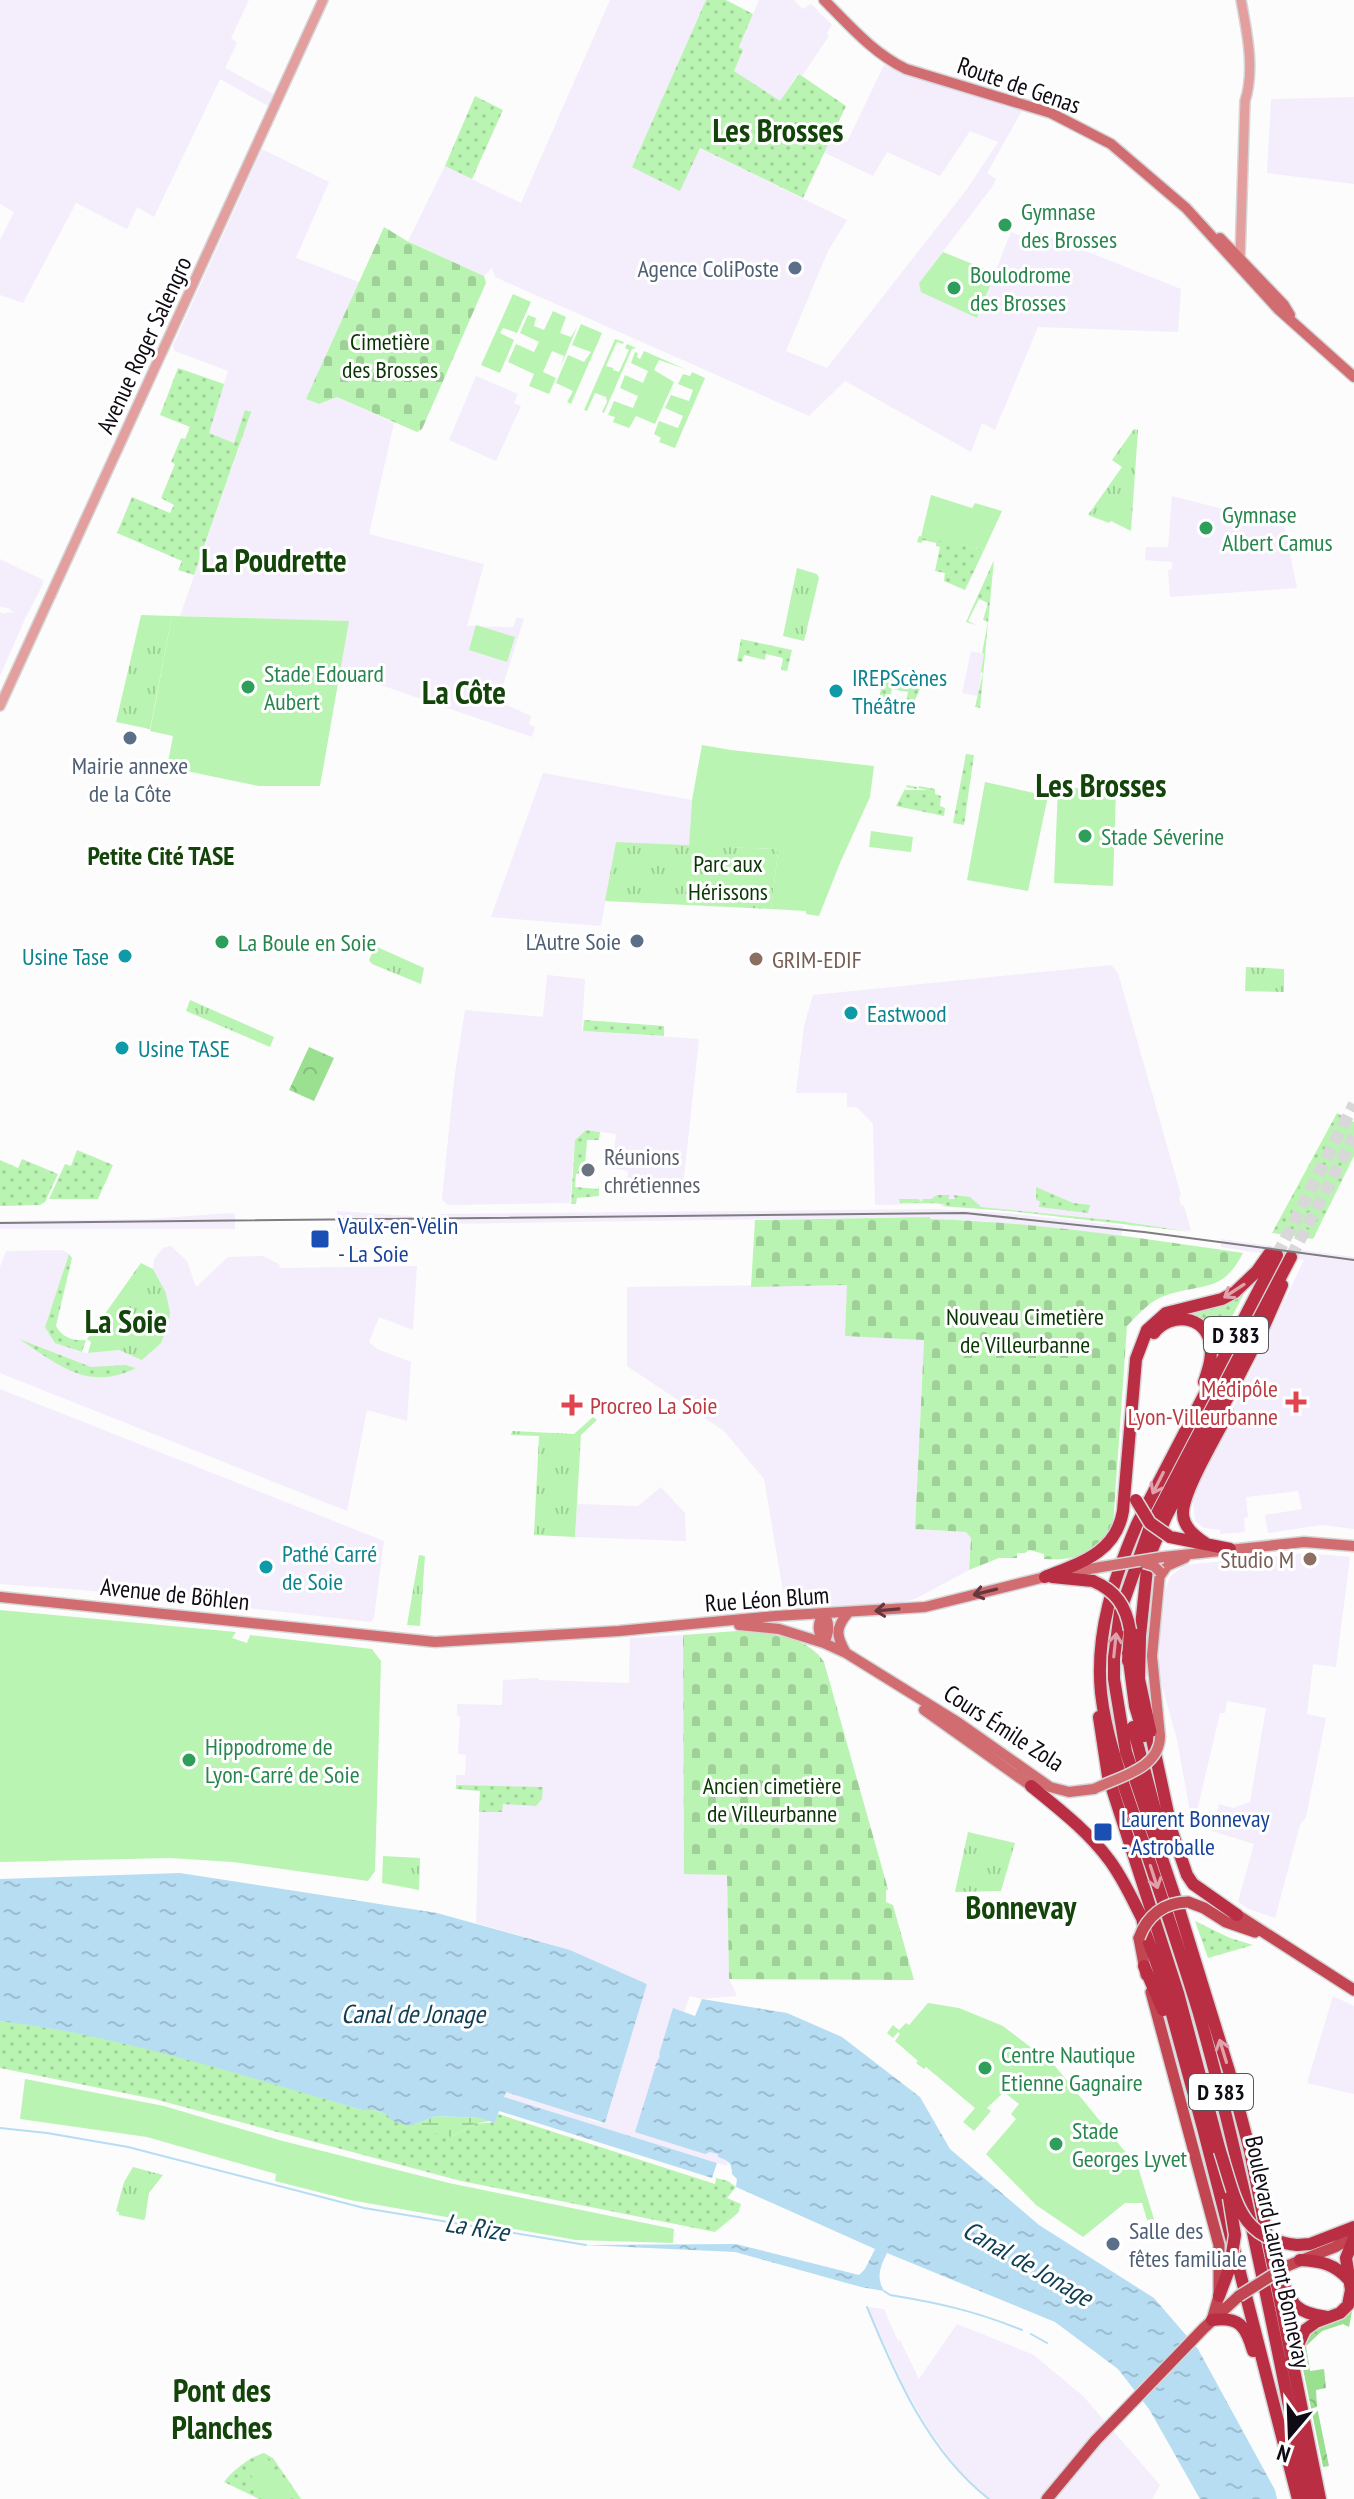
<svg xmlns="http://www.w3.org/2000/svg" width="1354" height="2499" font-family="'PT Sans Narrow',sans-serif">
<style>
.built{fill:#f4edfb}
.grass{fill:url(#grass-dots)}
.forest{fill:url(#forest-crowns)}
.wetland{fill:url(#wetland-marsh)}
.cemetery{fill:url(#cemetery-stones)}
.park{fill:url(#park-tufts)}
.garden{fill:#baf4b2}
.water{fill:url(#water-ripples)}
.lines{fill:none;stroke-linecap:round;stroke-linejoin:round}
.stream{stroke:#b7ddf3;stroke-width:2}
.trunk-tunnel{stroke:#d8d8d9;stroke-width:12;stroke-dasharray:12 6;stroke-linecap:butt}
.tertiary-casing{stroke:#d6d5d7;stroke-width:12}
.secondary-casing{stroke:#d6d5d7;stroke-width:13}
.primary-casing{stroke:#d6d5d7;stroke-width:14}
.trunk-casing{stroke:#d6d5d7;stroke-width:15}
.tertiary{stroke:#e39e9e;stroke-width:9}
.secondary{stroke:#d16d71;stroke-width:10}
.primary{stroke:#c14651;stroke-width:11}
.trunk{stroke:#ba2e43;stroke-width:12}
.tram{stroke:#807d82;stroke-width:2}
.secondary-bridge-casing{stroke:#d6d5d7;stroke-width:13;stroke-linecap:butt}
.primary-bridge-casing{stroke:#d6d5d7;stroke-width:14;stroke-linecap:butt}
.trunk-bridge-casing{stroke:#d6d5d7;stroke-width:15;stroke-linecap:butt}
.secondary-bridge{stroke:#d16d71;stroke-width:10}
.primary-bridge{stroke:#c14651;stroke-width:11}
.trunk-bridge{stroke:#ba2e43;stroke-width:12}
.oneway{stroke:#e0a1aa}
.oneway2{stroke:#66373d}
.leisure-dot{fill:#2e9e5b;stroke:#fff;stroke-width:3}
.service-dot{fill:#5c6f8a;stroke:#fff;stroke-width:3}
.culture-dot{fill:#0f9aa8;stroke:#fff;stroke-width:3}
.education-dot{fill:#8d6e63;stroke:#fff;stroke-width:3}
.worship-dot{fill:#6b7280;stroke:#fff;stroke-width:3}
.transit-dot{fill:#1a4fb4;stroke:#fff;stroke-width:3}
.health-dot{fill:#e0444e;stroke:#fff;stroke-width:3}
.labels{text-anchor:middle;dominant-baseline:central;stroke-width:6;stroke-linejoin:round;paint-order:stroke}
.shield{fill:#fff;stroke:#57545a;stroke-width:2}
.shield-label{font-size:22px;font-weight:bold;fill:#0f0a13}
.street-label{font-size:24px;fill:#0f0a13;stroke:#fff}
.leisure-label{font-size:24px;fill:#27864d;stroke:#fff;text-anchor:start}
.service-label{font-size:24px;fill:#4e5e75;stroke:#fff;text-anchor:end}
.park-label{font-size:24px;fill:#083703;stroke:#fff}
.culture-label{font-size:24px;fill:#0d838f;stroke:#fff;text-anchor:start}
.education-label{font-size:24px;fill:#785e54;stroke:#fff;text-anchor:start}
.worship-label{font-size:24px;fill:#5b616d;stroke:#fff;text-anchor:start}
.transit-label{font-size:24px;fill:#164399;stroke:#fff;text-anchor:start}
.health-label{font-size:24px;fill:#be3a42;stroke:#fff;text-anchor:end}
.neighbourhood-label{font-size:26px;font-weight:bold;fill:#13440a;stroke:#fff}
.water-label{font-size:26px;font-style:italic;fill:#114056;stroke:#fff}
.district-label{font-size:32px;font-weight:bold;fill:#13440a;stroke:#fff}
</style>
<defs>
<pattern id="grass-dots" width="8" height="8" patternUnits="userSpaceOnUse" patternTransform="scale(2)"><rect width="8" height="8" fill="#baf4b2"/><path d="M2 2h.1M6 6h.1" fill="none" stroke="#9fd098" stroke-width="1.8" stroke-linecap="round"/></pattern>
<pattern id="forest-crowns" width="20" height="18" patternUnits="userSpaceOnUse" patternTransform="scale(2)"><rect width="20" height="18" fill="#9bdf91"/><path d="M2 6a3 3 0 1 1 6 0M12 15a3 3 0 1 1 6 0" fill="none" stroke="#84be7c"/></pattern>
<pattern id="wetland-marsh" width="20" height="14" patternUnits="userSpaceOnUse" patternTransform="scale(2)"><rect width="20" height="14" fill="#baf4b2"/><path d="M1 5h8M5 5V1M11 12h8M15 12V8" fill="none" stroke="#9fd098"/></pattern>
<pattern id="cemetery-stones" width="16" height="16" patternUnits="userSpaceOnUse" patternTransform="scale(2)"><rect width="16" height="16" fill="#baf4b2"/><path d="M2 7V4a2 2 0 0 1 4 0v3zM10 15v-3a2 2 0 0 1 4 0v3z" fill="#9fd098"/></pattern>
<pattern id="park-tufts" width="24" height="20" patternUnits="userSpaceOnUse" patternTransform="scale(2)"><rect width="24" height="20" fill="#baf4b2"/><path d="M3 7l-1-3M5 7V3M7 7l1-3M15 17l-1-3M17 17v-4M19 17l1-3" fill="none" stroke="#9fd098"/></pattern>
<pattern id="water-ripples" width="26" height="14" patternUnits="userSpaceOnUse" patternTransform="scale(2)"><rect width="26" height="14" fill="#b7ddf3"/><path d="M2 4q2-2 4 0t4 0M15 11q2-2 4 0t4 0" fill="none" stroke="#9cbccf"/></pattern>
</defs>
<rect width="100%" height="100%" fill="#fcfcfc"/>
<path class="built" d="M 0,0 L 249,0 L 231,38 L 237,43 L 225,68 L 275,95 L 270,107 L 220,79 L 154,217 L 137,207 L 127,229 L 76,203 L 23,303 L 0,295 L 0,240 L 14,212 L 0,204 Z
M 610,0 L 706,0 L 632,167 L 699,148 L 847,220 L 828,251 L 786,351 L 827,368 L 967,189 L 998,142 L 970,131 L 940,176 L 887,152 L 873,176 L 823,152 L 831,134 L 847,142 L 884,65 L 1024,107 L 987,173 L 996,179 L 992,187 L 919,283 L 977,318 L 1011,232 L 1033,241 L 1038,232 L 1181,289 L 1178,332 L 1038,327 L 995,430 L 982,423 L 971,452 L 845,381 L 809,416 L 495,277 L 492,268 L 484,276 L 408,241 L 445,166 L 521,203 Z
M 759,0 L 794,0 L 803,9 L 811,4 L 832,25 L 827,33 L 829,36 L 802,76 L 798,74 L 780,102 L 734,71 L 742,50 L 739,48 Z
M 1354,97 L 1354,184 L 1267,173 L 1271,99 Z
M 262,149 L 329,182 L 296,258 L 359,282 L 306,399 L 319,404 L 337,397 L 394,423 L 369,534 L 484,564 L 467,626 L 513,627 L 517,617 L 524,619 L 498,701 L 531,716 L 529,724 L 535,727 L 532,737 L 340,671 L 348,621 L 180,616 L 240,445 L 208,433 L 228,371 L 175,351 L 173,346 Z
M 476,376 L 518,394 L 514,403 L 521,406 L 496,461 L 449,440 Z
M 1172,496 L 1284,525 L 1297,588 L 1170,597 L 1168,570 L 1172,569 L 1172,562 L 1145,560 L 1146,547 L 1168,547 Z
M 0,559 L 43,580 L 43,584 L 25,619 L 0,676 L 0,612 L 6,614 L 7,612 L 14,613 L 8,608 L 0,607 Z
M 971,651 L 984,654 L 978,696 L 962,693 Z
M 543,773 L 692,800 L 689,846 L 616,843 L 601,926 L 491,917 Z
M 1111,965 L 1118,973 L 1181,1195 L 1179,1198 L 1181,1205 L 1184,1206 L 1191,1231 L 979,1207 L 935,1204 L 875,1205 L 873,1124 L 857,1107 L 847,1107 L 847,1093 L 796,1093 L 804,1026 L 813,995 Z
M 547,975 L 585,979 L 582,1031 L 699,1039 L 682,1195 L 634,1192 L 634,1188 L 626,1188 L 628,1171 L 612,1168 L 616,1134 L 586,1130 L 575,1140 L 570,1203 L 448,1205 L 442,1199 L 454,1080 L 465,1010 L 543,1017 Z
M 935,1209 L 1005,1213 L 1123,1226 L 1121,1237 L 985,1221 L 930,1219 L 929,1217 L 441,1224 L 440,1214 Z
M 337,1211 L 412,1216 L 413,1231 L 370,1230 L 369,1232 L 337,1232 Z
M 230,1213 L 235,1214 L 235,1229 L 0,1229 L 0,1221 L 149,1219 Z
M 1221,1239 L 1354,1257 L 1354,1529 L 1322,1525 L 1268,1533 L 1265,1515 L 1302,1509 L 1298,1491 L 1246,1497 L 1248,1517 L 1244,1518 L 1245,1532 L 1220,1534 L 1220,1530 L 1204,1528 L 1195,1521 L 1192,1494 L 1304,1260 L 1221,1247 Z
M 171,1246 L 187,1261 L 196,1287 L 228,1257 L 263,1256 L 279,1264 L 280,1268 L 417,1266 L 413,1330 L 379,1317 L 369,1342 L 377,1349 L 411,1362 L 407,1421 L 367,1410 L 347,1511 L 0,1373 L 0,1267 L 6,1251 L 62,1250 L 69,1254 L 45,1327 L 76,1351 L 88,1353 L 119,1350 L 142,1359 L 170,1312 L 166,1293 L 153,1269 L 154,1259 L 163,1248 Z
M 848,1284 L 924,1340 L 915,1529 L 966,1532 L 971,1537 L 969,1570 L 915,1599 L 890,1605 L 801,1607 L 783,1591 L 764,1479 L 724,1431 L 627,1366 L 627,1287 Z
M 0,1389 L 384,1541 L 374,1617 L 371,1622 L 239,1607 L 239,1604 L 233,1603 L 232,1606 L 82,1590 L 0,1584 Z
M 661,1487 L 685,1513 L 686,1541 L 575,1537 L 577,1504 L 638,1506 Z
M 1307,1553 L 1350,1557 L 1336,1667 L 1313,1664 L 1307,1714 L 1326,1718 L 1306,1817 L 1300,1825 L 1275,1918 L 1249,1909 L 1238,1902 L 1254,1844 L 1212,1831 L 1219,1804 L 1233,1808 L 1250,1802 L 1266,1708 L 1227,1701 L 1225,1713 L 1220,1713 L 1193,1828 L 1177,1740 L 1162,1685 L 1159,1665 L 1160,1632 L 1165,1590 L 1170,1577 L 1184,1565 Z
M 683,1635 L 684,1873 L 727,1875 L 729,1979 L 737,1996 L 702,1999 L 690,1996 L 684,2012 L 673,2009 L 673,2021 L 647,2106 L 642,2120 L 639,2120 L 637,2124 L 718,2154 L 718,2157 L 728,2160 L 727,2166 L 503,2097 L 505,2091 L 588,2117 L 588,2119 L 596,2122 L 605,2123 L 647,1984 L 570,1950 L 476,1923 L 480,1791 L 456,1789 L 456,1775 L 465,1775 L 466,1755 L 458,1754 L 460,1717 L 457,1716 L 457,1704 L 502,1705 L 503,1680 L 538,1678 L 539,1680 L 629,1683 L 630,1638 Z
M 1333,1996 L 1354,2006 L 1354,2094 L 1307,2083 Z
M 867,2307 L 884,2309 L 898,2341 L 900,2340 L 919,2379 L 957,2324 L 1034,2355 L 1083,2396 L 1160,2485 L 1152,2499 L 990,2499 L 963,2476 L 929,2430 L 904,2386 Z"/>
<path class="grass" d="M 706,0 L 726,0 L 753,14 L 739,47 L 743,50 L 734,71 L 780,101 L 799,74 L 846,106 L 803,198 L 700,148 L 680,191 L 632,167 Z
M 475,96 L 503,110 L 472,179 L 445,166 Z
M 178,368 L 224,384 L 209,433 L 234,443 L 245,410 L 251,412 L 194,575 L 178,570 L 182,561 L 117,533 L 132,497 L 170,513 L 174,505 L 161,498 L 175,464 L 171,462 L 181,438 L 185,439 L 190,427 L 160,415 Z
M 919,536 L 984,550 L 965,590 L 944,581 L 945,573 L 935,571 L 940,547 L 936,546 L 936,543 L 923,540 L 921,543 L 917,542 Z
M 994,560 L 980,708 L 975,707 L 983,673 L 981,672 L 984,654 L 982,653 L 988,622 L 983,620 L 988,603 L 979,599 L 968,621 L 976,625 L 966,622 Z
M 741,639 L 792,650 L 787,671 L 781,670 L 783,658 L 766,654 L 765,660 L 744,655 L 742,662 L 737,661 Z
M 884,677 L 922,684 L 912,707 L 896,710 L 898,699 L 906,700 L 908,692 L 892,689 L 890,697 L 895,698 L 892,710 L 876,709 Z
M 966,754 L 974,755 L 964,825 L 953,823 Z
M 907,785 L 917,787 L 916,789 L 906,787 L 905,790 L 927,790 L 918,788 L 919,786 L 935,789 L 935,794 L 941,796 L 940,806 L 945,808 L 944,816 L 896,806 Z
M 584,1020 L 664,1026 L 664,1036 L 583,1031 Z
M 1337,1113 L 1354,1122 L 1354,1156 L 1313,1239 L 1272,1233 Z
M 586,1130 L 600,1132 L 599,1140 L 587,1140 L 585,1165 L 582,1165 L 581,1174 L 576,1174 L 575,1187 L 598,1189 L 599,1185 L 599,1196 L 577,1198 L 576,1204 L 571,1204 L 575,1140 Z
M 77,1150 L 113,1165 L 98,1199 L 49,1199 L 65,1164 L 71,1166 Z
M 22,1159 L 58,1174 L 45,1202 L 40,1205 L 0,1206 L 0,1160 L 18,1168 Z
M 1036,1187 L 1073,1203 L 1090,1205 L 1088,1213 L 1039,1207 L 1040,1201 L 1036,1200 Z
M 937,1195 L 950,1195 L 948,1199 L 955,1199 L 953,1195 L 970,1197 L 981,1207 L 1119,1221 L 1191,1232 L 1009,1211 L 940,1206 L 947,1205 L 935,1203 L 900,1203 L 899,1199 L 918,1199 L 922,1202 L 923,1199 L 931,1199 Z
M 69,1254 L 72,1258 L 56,1326 C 63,1338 73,1341 86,1340 L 82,1352 L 55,1343 L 45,1327 Z
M 1247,1288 L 1215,1349 L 1187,1313 Z
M 19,1339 L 91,1367 L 125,1365 L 136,1368 C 88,1392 59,1365 19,1339 Z
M 456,1785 L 543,1787 L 542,1799 L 536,1806 L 503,1804 L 502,1812 L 479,1812 L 480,1791 L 456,1789 Z
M 1195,1921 L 1230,1938 L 1253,1945 L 1208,1958 Z
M 0,2021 C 123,2035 243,2075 362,2110 L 374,2110 L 450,2137 L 474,2124 L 495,2122 L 498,2114 L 715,2184 L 716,2178 L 728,2181 L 736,2187 L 727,2198 L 741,2204 L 738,2213 L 715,2232 L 461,2181 L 154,2099 L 0,2068 Z
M 264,2453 L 273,2458 L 301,2499 L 259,2499 L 224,2482 C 233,2470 250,2457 264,2453 Z"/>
<path class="forest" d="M 309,1047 L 334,1058 L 314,1101 L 289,1090 Z
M 1352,2311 L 1349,2327 L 1343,2324 L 1322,2331 L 1306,2346 L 1310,2371 L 1324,2369 L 1326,2388 L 1316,2390 L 1317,2407 L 1329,2466 L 1323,2467 L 1300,2354 C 1313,2319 1327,2331 1352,2311 Z"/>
<path class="wetland" d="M 437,2116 L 480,2118 L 490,2121 L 474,2124 L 450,2137 L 409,2126 Z"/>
<path class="cemetery" d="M 384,227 L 407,241 L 484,276 L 486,283 L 422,429 L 417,432 L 337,397 L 319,404 L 306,399 Z
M 930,1217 L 930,1219 C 1035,1222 1139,1238 1243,1253 C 1223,1293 1203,1283 1167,1295 C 1150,1300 1139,1314 1127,1326 L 1113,1525 C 1100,1554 1074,1561 1044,1559 L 1044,1554 L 1029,1550 L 1025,1553 L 1017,1553 L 1017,1558 L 999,1558 L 969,1570 L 971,1538 L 966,1532 L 915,1529 L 924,1340 L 845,1336 L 847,1285 L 751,1287 L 755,1220 Z
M 737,1631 C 766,1633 807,1635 824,1662 L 888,1889 L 886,1891 L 886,1902 L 893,1905 L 914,1980 L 729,1979 L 727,1875 L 684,1874 L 683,1635 Z"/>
<path class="park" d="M 1134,429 L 1138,430 L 1131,531 L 1111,521 L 1109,523 L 1088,515 L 1122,467 L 1112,460 Z
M 797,568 L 817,574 L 819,578 L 804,641 L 783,636 Z
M 141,615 L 172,616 L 150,729 L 116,722 Z
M 616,842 L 776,849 L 778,852 L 771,909 L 605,901 Z
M 375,946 L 424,968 L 421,984 L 372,964 L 369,960 Z
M 1246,967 L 1284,969 L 1284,992 L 1245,991 Z
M 190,1000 L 274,1037 L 270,1047 L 186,1011 Z
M 141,1263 L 153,1269 L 166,1293 L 170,1312 L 169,1322 L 161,1343 L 142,1360 L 119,1350 L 88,1353 L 91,1342 L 87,1339 Z
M 593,1417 L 597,1420 L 581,1435 L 575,1537 L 534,1535 L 539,1436 L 511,1435 L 512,1431 L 574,1434 Z
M 419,1555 L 425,1556 L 420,1626 L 407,1625 Z
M 968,1832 L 1015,1843 L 1001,1891 L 955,1892 Z
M 383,1856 L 420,1858 L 419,1890 L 382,1883 Z
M 133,2167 L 163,2175 L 149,2193 L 145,2219 L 143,2220 L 119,2215 L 119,2212 L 116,2211 L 124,2182 Z"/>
<path class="garden" d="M 943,252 L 995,273 L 977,318 L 921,292 L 919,283 Z
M 513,294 L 531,302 L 517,333 L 503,328 L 500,333 L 514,340 L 500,373 L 481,365 Z
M 553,311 L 566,317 L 560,333 L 571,337 L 577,327 L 560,368 L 564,356 L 552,351 L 543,372 L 556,378 L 549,394 L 529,386 L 534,374 L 508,362 L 516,344 L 534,352 L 539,342 L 520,333 L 528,315 L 536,318 L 534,326 L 544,330 Z
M 581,324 L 602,333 L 571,404 L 567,402 L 573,391 L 556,383 L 568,355 L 584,362 L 591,352 L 572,345 Z
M 615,339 L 624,342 L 623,344 L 617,342 L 606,366 L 613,368 L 613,370 L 619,372 L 629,350 L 625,348 L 627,344 L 636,348 L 632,349 L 604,413 L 602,412 L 607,402 L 606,397 L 595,393 L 587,411 L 584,410 Z
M 644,351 L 685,369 L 659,360 L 654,370 L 674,382 L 655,424 L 636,416 L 629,428 L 613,422 L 615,417 L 608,415 L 614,401 L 633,408 L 638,396 L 620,388 L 625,375 L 643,383 L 648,371 L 631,363 L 635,352 L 638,353 L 637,357 L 640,359 Z
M 692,372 L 705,378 L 675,448 L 659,442 L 661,438 L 654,434 L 659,421 L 678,428 L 683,416 L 665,408 L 671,395 L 689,401 L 693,390 L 678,384 L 683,374 L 690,376 Z
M 931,495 L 972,508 L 975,503 L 1002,511 L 984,550 L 921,537 Z
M 172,616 L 349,621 L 320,786 L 259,786 L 167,767 L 173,736 L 150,731 Z
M 476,625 L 515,637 L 507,662 L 469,650 Z
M 702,745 L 731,750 L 874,766 L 870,797 L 840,863 L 819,916 L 806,914 L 806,911 L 771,909 L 778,852 L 776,849 L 689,846 L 692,800 Z
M 985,782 L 1048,796 L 1028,891 L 967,880 Z
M 1058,787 L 1116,790 L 1113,886 L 1054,883 Z
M 871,831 L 913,837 L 911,852 L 869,847 Z
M 1342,1122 L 1354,1128 L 1354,1152 L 1347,1166 L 1333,1159 L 1335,1155 L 1332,1143 L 1325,1139 L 1335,1134 Z
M 1308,1170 L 1333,1182 L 1329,1189 L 1330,1194 L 1311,1229 L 1303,1225 L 1313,1206 L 1310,1205 L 1298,1227 L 1288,1223 L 1300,1201 L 1295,1198 Z
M 0,1610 L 236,1632 L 232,1638 L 247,1643 L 250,1635 L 372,1649 L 381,1661 L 375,1871 L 368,1881 L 233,1862 L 170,1858 L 0,1862 Z
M 928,2003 L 959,2008 L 1003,2026 L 1055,2066 L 1123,2149 L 1130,2156 L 1134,2154 L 1154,2219 L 1147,2220 L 1142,2203 L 1125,2203 L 1083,2237 L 1036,2205 L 986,2154 L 1016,2119 L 1011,2114 L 1019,2104 L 1004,2092 L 987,2108 L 991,2111 L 974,2131 L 963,2122 L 975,2108 L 926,2067 L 924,2069 L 916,2063 L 918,2061 L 895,2041 L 900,2034 L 898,2032 L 893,2038 L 887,2033 L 893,2025 L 899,2030 L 906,2023 L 909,2025 Z
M 25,2079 L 164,2106 L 279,2140 L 449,2183 L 674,2229 L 673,2243 L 576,2240 L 350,2200 L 275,2181 L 276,2174 L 147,2137 L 20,2119 Z
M 267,2458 L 292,2496 L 286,2499 L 267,2499 L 248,2471 Z"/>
<path class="water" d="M 180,1873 L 437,1913 L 570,1950 L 647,1984 L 605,2123 L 506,2092 L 504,2097 L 717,2163 L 712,2178 L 499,2111 L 495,2123 L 480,2118 L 437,2116 L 409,2126 L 393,2121 L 387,2115 L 375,2110 L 362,2110 C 243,2076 123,2036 0,2021 L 0,1879 Z
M 702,1999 L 787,2013 L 842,2037 L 920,2097 L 950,2149 L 1039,2225 L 1154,2298 L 1198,2349 L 1275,2490 L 1277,2499 L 1200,2499 L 1149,2409 L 1118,2369 L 1055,2322 L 887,2253 C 880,2267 876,2277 884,2291 L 861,2287 L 735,2252 L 584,2245 L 736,2244 L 859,2275 L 865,2269 L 875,2249 L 736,2187 L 737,2179 L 732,2174 C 732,2163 728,2160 718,2157 L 718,2154 L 710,2152 L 705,2154 L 635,2132 L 655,2068 L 657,2068 L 655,2066 L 660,2056 L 659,2054 L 673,2008 L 695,2016 Z"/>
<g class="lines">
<path class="stream" d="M 0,2128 L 47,2133 L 128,2147 L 364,2208 L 586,2245
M 884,2291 L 890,2295 C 939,2303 975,2311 1022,2330
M 867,2307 C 895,2375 929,2453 989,2499
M 1031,2334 L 1047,2343"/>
<path class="trunk-tunnel" d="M 1277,1255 L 1354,1104
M 1291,1257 L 1354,1136"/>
<g class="tertiary-casing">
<path id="tertiary" d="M 1238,263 L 1240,258 L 1245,101 C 1255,70 1247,32 1241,0
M 0,706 L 323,0"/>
</g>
<g class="secondary-casing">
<path id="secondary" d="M 824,0 C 850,26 873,53 906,69 L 1051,113 L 1111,144 L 1186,208 L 1278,309 L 1354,377
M 1220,238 L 1284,305 L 1290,315
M 1163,1557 L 1304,1542 L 1354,1546
M 1160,1572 L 1152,1656 L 1160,1736
M 1160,1576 L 1167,1566 L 1185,1558
M 0,1597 L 435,1642 L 619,1631 L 775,1616 L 925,1607 L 1045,1577 L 1101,1567
M 824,1614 C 816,1624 818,1632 824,1643
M 824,1614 C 830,1623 829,1633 824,1643
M 739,1625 L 779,1629 L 824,1643 L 846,1653 L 959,1723 L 1050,1787 L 1069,1792 L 1094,1789
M 846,1653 C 836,1636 835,1628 848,1613
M 924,1710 L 1031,1786"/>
</g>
<g class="primary-casing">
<path id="primary" d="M 1188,1902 L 1204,1908 L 1226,1922 L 1255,1932
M 1237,1915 L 1354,1990
M 1139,1938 L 1146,1975
M 1151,1992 L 1219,2245 L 1219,2296 L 1212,2320
M 1287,2266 L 1335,2247 L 1354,2236
M 1047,2499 L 1096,2440 L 1204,2328 L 1239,2296"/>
</g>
<g class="trunk-casing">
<path id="trunk" d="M 1277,1255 L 1137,1524 C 1114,1578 1095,1633 1101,1693 C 1106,1737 1122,1780 1136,1821 C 1157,1884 1179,1947 1198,2010 C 1244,2171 1274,2335 1308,2499
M 1291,1257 L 1150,1527 L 1120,1612 L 1114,1658 L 1114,1679 L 1126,1752 L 1179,1909 L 1229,2071 L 1250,2151 L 1320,2499
M 1154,1333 C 1170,1312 1205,1315 1210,1343 C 1213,1357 1208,1370 1204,1382
M 1170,1537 L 1230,1549
M 1205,1543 C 1195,1536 1183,1527 1183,1513 C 1183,1491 1217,1435 1228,1413
M 1045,1577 C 1080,1563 1116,1553 1123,1511 L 1136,1359 L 1147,1330 L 1166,1313 L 1222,1299 L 1235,1292 L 1257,1271 L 1269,1254
M 1052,1577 L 1093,1581
M 1128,1653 L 1135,1706 L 1144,1736
M 1128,1661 L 1130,1630
M 1099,1717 L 1108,1776 L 1178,1993 L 1220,2151
M 1133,1727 L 1163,1840
M 1031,1786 C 1059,1809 1088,1831 1110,1861 C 1124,1880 1133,1901 1144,1922
M 1169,1823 L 1187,1875 L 1193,1884 L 1237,1915
M 1171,1827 L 1139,1679 L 1140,1636 L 1147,1569 L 1151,1552 L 1166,1517 L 1261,1333 L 1282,1285
M 1142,1917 L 1144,1929 L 1163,1981 L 1203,2128 L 1298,2499
M 1144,1966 L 1163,2010
M 1297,2245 L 1310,2244 L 1354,2227
M 1300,2260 C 1321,2261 1335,2264 1349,2280
M 1281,2278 C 1292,2306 1297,2313 1327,2317
M 1219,2296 L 1230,2267
M 1212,2320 C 1239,2316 1246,2326 1253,2351
M 1290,2362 L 1305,2330 L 1316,2322 L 1340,2313 L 1348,2305 L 1351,2290 L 1346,2258 L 1354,2238"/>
</g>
<use href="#tertiary" class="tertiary"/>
<use href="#secondary" class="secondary"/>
<use href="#primary" class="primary"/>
<use href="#trunk" class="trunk"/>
<path class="tram" d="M 0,1223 L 965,1213 L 1144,1232 L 1354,1260"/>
<g class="secondary-bridge-casing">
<path id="secondary-bridge" d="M 1144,1563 L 1154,1566 L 1160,1572
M 1101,1567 L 1163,1557
M 1094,1789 C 1118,1777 1160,1769 1160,1736"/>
</g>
<g class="primary-bridge-casing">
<path id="primary-bridge" d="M 1139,1938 C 1147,1916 1164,1902 1188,1902
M 1239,2296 L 1287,2266"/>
</g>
<g class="trunk-bridge-casing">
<path id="trunk-bridge" d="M 1136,1500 L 1150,1523 L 1170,1537
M 1093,1581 C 1116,1591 1126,1606 1130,1630
M 1220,2151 C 1236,2199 1238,2239 1297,2245
M 1229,2198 L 1235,2235 L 1230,2267"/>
</g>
<use href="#secondary-bridge" class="secondary-bridge"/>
<use href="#primary-bridge" class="primary-bridge"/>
<use href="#trunk-bridge" class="trunk-bridge"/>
</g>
<defs><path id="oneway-shaft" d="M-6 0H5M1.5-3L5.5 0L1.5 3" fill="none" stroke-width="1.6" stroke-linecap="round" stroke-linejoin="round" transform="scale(2)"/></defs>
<g class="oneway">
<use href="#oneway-shaft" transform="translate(1234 1291) rotate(147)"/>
<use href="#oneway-shaft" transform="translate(1158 1483) rotate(117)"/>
<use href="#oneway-shaft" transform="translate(1115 1645) rotate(-84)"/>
<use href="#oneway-shaft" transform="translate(1154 1877) rotate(72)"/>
<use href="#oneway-shaft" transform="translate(1223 2051) rotate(-107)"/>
</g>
<g class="oneway2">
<use href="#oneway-shaft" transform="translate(985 1592) rotate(166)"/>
<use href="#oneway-shaft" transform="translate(887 1610) rotate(175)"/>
</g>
<g class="leisure-dot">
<circle cx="1005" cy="225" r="8"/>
<circle cx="954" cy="288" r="8"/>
<circle cx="1206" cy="528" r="8"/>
<circle cx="248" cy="687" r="8"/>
<circle cx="1085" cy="836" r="8"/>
<circle cx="222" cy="942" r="8"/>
<circle cx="189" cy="1760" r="8"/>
<circle cx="985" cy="2068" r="8"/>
<circle cx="1056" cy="2144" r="8"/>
</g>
<g class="service-dot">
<circle cx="795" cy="268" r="8"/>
<circle cx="130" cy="738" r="8"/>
<circle cx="637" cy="941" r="8"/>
<circle cx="1113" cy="2244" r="8"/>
</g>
<g class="culture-dot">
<circle cx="836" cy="691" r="8"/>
<circle cx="125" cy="956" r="8"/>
<circle cx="851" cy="1013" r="8"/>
<circle cx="122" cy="1048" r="8"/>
<circle cx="266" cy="1567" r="8"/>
</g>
<g class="education-dot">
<circle cx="756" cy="959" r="8"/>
<circle cx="1310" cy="1559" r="8"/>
</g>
<circle class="worship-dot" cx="588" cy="1170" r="8"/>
<g class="transit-dot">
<rect x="310" y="1229" width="20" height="20" rx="4"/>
<rect x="1093" y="1822" width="20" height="20" rx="4"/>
</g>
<g class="health-dot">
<path d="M1292 1390h8v8h8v8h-8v8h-8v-8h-8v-8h8z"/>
<path d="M568 1393h8v8h8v8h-8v8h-8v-8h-8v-8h8z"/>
</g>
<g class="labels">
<g class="shield">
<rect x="1204" y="1317" width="64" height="36" rx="6"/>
<rect x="1189" y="2074" width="64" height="36" rx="6"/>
</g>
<g class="shield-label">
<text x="1236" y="1335">D 383</text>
<text x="1221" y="2092">D 383</text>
</g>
<g class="street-label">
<text transform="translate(1019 85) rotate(19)">Route de Genas</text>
<text transform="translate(144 345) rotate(-65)">Avenue Roger Salengro</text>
<text transform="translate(175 1594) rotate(6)">Avenue de Böhlen</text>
<text transform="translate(767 1599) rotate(-4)">Rue Léon Blum</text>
<text transform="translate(1004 1728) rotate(33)">Cours Émile Zola</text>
<text transform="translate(1278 2252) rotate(78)">Boulevard Laurent Bonnevay</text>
</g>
<g class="leisure-label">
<text x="1021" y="211">Gymnase<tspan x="1021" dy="28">des Brosses</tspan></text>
<text x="970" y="274">Boulodrome<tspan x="970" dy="28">des Brosses</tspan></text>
<text x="1222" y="514">Gymnase<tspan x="1222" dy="28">Albert Camus</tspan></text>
<text x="264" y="673">Stade Edouard<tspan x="264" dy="28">Aubert</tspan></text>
<text x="1101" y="836">Stade Séverine</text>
<text x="238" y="942">La Boule en Soie</text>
<text x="205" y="1746">Hippodrome de<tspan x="205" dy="28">Lyon-Carré de Soie</tspan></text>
<text x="1001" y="2054">Centre Nautique<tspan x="1001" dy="28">Etienne Gagnaire</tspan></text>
<text x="1072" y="2130">Stade<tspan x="1072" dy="28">Georges Lyvet</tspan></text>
</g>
<g class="service-label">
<text x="779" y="268">Agence ColiPoste</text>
<text x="130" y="765" text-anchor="middle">Mairie annexe<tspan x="130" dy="28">de la Côte</tspan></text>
<text x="621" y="941">L'Autre Soie</text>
<text x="1129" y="2230" text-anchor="start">Salle des<tspan x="1129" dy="28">fêtes familiale</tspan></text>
</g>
<g class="park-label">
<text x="390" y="341">Cimetière<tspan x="390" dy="28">des Brosses</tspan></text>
<text x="728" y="863">Parc aux<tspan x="728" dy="28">Hérissons</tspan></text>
<text x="1025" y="1316">Nouveau Cimetière<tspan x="1025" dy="28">de Villeurbanne</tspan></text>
<text x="772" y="1785">Ancien cimetière<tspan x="772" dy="28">de Villeurbanne</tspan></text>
</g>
<g class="culture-label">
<text x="852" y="677">IREPScènes<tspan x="852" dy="28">Théâtre</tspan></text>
<text x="109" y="956" text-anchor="end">Usine Tase</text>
<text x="867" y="1013">Eastwood</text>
<text x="138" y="1048">Usine TASE</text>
<text x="282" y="1553">Pathé Carré<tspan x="282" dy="28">de Soie</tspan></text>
</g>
<g class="education-label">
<text x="772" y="959">GRIM-EDIF</text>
<text x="1294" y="1559" text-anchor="end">Studio M</text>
</g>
<g class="worship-label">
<text x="604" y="1156">Réunions<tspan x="604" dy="28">chrétiennes</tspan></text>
</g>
<g class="transit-label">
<text x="338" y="1225">Vaulx-en-Velin<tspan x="338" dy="28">- La Soie</tspan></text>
<text x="1121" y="1818">Laurent Bonnevay<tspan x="1121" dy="28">- Astroballe</tspan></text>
</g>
<g class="health-label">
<text x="1278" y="1388">Médipôle<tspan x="1278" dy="28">Lyon-Villeurbanne</tspan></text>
<text x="590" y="1405" text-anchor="start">Procreo La Soie</text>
</g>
<g class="neighbourhood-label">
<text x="161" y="855">Petite Cité TASE</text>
</g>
<g class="water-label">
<text x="413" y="2013">Canal de Jonage</text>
<text transform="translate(477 2227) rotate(9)">La Rize</text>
<text transform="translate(1028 2263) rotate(30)">Canal de Jonage</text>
</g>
<g class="district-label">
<text x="778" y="130">Les Brosses</text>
<text x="274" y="560">La Poudrette</text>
<text x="464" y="692">La Côte</text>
<text x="1101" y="785">Les Brosses</text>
<text x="126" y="1321">La Soie</text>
<text x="1021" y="1907">Bonnevay</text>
<text x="222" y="2390">Pont des<tspan x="222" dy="37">Planches</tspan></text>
</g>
</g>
<g transform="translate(1290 2435) rotate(199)" stroke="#ffffff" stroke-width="6" paint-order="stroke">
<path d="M0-6L14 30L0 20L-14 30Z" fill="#0f0a13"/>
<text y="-12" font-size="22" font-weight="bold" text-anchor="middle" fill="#0f0a13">N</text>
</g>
</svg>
